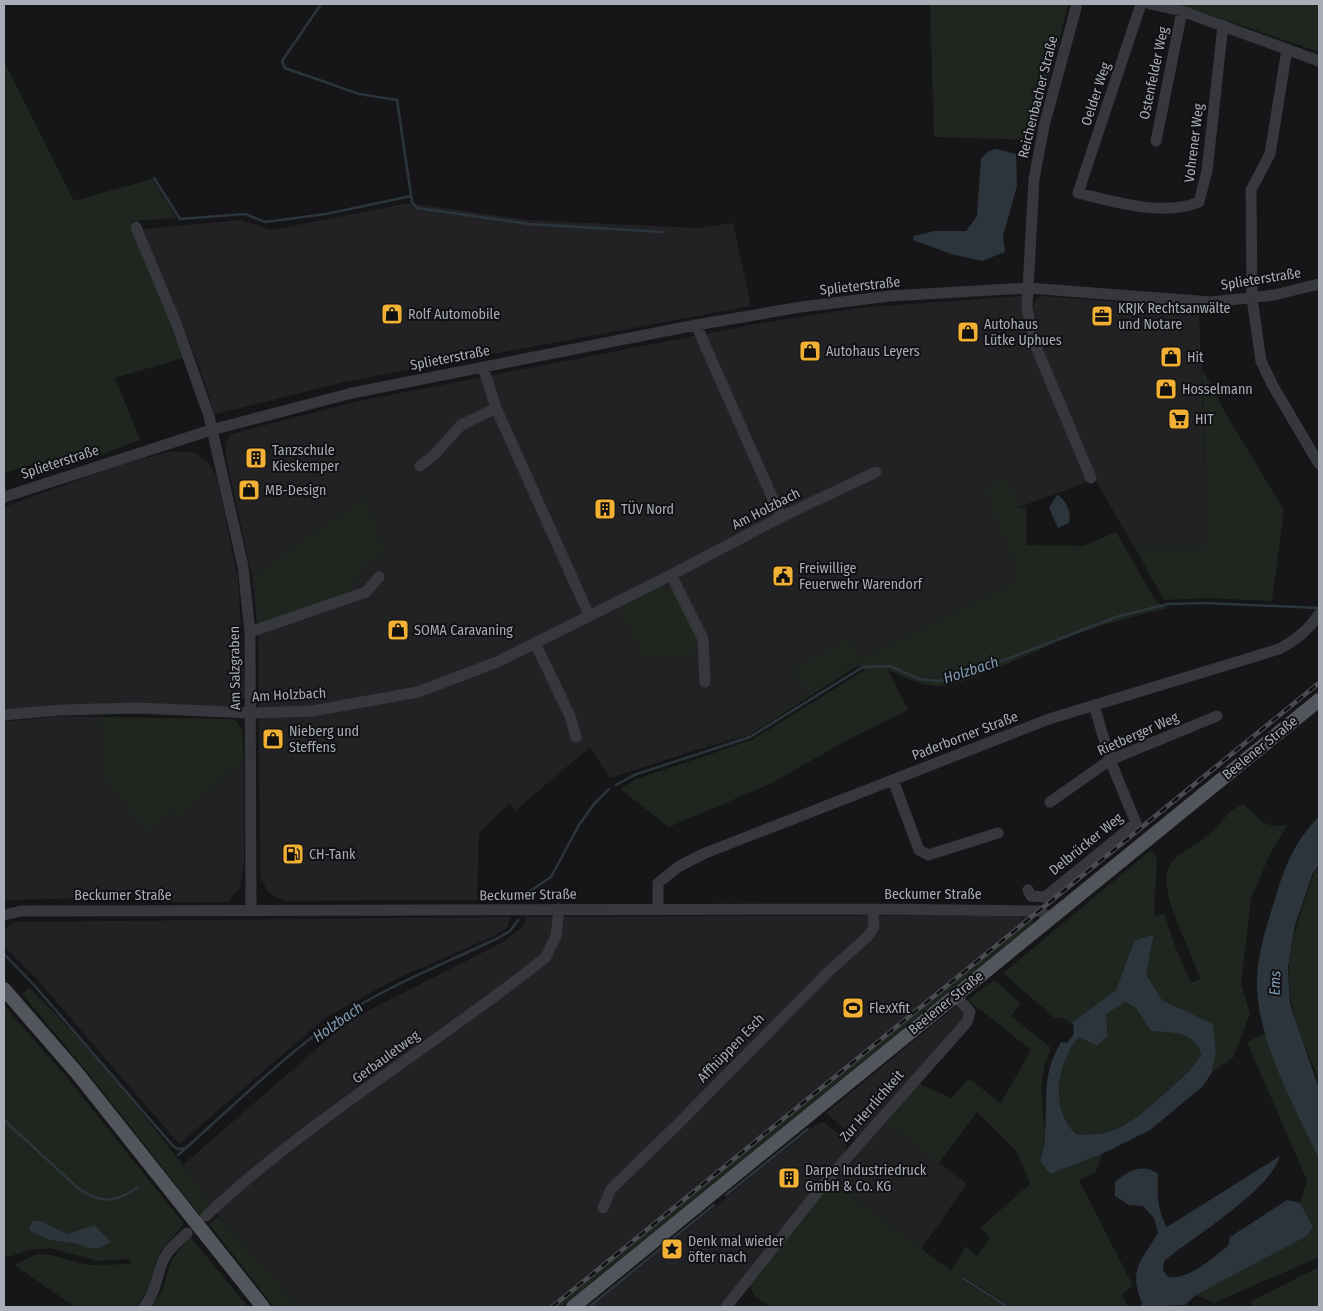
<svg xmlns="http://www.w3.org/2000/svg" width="1323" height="1311" font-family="'Fira Sans Condensed',sans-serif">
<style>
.built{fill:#222225;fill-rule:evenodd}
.green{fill:#1e261f;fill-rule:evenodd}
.water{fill:#2c353c;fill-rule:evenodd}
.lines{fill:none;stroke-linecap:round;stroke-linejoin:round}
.stream{stroke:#2c353c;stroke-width:2.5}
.minor{stroke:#37383d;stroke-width:11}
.major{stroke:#53555c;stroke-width:14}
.rail-casing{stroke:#4a4c52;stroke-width:4.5}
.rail{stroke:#111113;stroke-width:2.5;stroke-dasharray:8;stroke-linecap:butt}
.labels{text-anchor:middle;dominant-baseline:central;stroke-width:4;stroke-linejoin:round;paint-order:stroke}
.street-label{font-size:14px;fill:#a8adb8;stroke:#111113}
.poi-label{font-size:14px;fill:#a8adb8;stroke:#111113;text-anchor:start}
.water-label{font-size:15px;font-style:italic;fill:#7f9bb3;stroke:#111113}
</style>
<rect width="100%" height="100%" fill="#161618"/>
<path class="built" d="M 404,204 L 417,204 L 526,220 L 698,228 L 733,223 L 751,306 L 349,381 L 215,414 L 199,366 L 143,229 L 241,220 L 271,230 Z
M 1022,296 L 1031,342 L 1087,482 L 1017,508 L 985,487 L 1020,578 L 859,659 L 748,733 L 610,778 L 590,747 L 516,810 L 509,803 L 479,833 L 477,900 L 284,901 L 268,892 L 260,877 L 258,635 L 252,576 L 226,457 L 225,444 L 231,434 L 359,401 L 756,324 L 856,308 ZM 366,498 L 385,554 L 366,562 L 255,577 L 310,534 Z
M 1040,296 L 1199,308 L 1208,547 L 1135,548 L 1097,483 L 1039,339 L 1033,304 Z
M 168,452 L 194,452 L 208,462 L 217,477 L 238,579 L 245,697 L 232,707 L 58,704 L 4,711 L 4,507 L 119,465 Z
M 1319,680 L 1319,686 L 555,1307 L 299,1307 L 219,1216 L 183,1165 L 350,1020 L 503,942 L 523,926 L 526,917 L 1018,915 L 1023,919 Z
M 61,716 L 100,717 L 105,778 L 170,810 L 178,818 L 244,760 L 244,863 L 240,888 L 228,902 L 159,902 L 159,897 L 4,900 L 4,722 Z
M 511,917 L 507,928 L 494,936 L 396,979 L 325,1018 L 179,1144 L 37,979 L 4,946 L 4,930 L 15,922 Z
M 957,1005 L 964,1014 L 964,1021 L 857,1140 L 826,1113 Z
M 882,1119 L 967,1184 L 921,1249 L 830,1180 Z
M 824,1122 L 848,1142 L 843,1156 L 722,1307 L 591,1307 L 817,1124 Z"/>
<path class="green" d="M 930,4 L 1068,5 L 1034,140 L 934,137 Z
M 1179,4 L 1319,4 L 1319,52 Z
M 4,61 L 74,201 L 152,179 L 177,218 L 131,221 L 183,358 L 115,378 L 140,440 L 54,471 L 39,462 L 4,473 Z
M 1202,368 L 1226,414 L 1284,510 L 1272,601 L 1208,598 L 1164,600 L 1135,548 L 1208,547 Z
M 1009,477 L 1017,508 L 1026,507 L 1027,545 L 1083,546 L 1116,532 L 1156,601 L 1168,608 C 1135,616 1103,624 1072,636 C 1041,647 964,688 935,686 C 918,685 903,676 888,670 L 908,710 L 849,739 L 772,783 L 669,827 L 620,789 L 636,779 L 752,740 L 865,670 L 859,665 L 749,735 L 687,753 L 748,733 L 859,659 L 1020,578 L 984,487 Z
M 366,498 L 385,554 L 366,562 L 348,594 L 260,625 L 254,577 L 310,534 Z
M 659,587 L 674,591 L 698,638 L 694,655 L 642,655 L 619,608 Z
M 849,639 L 859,658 L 808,692 L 792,670 Z
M 100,717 L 234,719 L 242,728 L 244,760 L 178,818 L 170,810 L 147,831 L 105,778 Z
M 1244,804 C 1258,818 1266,830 1287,825 L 1269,856 L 1251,899 L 1241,984 L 1250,1014 L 1233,1058 L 1212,1072 L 1216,1052 L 1213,1024 L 1162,1000 L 1146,974 L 1154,934 L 1134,941 L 1116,990 L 1074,1022 L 1074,1025 L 1063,1018 L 1055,1018 L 1003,973 L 1151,850 L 1157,858 L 1154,917 L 1164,913 L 1175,946 L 1191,983 L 1200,979 C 1193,954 1156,889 1169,867 C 1177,852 1194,847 1207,836 C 1221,825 1227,810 1244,804 Z
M 1319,867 L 1319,1081 C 1310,1056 1297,1030 1292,1005 C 1282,960 1300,914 1314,873 Z
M 1033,918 L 1033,923 L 561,1307 L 555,1307 Z
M 994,980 L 1021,1003 L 1011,1016 L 1051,1048 L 1044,1066 L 1041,1088 L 1045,1135 L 1040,1161 L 1050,1174 L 1102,1154 L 1096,1172 L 1079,1180 L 1133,1286 L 1122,1294 L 1128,1307 L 1012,1307 L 964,1277 L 962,1280 L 1005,1307 L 772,1307 C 762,1301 751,1297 750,1285 L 830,1180 L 951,1271 L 966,1246 L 977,1256 L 990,1238 L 980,1228 L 1030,1184 L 1017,1152 L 977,1112 L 939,1163 L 882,1119 L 915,1082 L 952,1098 L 968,1078 L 1001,1103 L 1031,1050 L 968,1000 Z
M 29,987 C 95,1053 159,1129 212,1206 L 201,1216 L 84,1068 L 22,994 Z
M 1125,1002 L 1136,1008 L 1151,1031 C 1173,1033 1195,1030 1201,1055 C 1191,1071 1178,1082 1164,1094 C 1136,1119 1116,1137 1076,1134 C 1049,1109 1057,1062 1079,1037 L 1097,1046 L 1108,1036 L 1106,1014 Z
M 4,1005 L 69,1080 L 184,1224 L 158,1255 L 149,1288 L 136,1307 L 75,1307 L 14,1265 L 38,1254 L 50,1255 L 88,1265 L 132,1264 L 128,1259 L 98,1261 L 49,1248 L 28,1250 L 9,1257 L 4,1253 ZM 41,1221 L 67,1234 L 94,1225 L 87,1248 L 78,1244 L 49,1240 Z
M 1265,1034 L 1286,1088 L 1319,1159 L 1319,1257 L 1214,1303 L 1196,1295 L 1307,1236 L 1313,1227 L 1300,1203 L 1307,1181 L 1247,1042 Z
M 219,1216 L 299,1307 L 274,1307 L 209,1224 Z
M 190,1236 L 248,1307 L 150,1307 L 162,1291 L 171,1261 Z
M 1319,1267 L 1319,1307 L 1252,1307 L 1252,1301 Z"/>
<path class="water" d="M 997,149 L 1016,154 L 1017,186 L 1003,236 L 1005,252 L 982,261 L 951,254 L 913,240 L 914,236 L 934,231 L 966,231 L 977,216 L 981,158 L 989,151 Z
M 1057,495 C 1066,498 1072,515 1069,523 L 1058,528 L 1049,508 Z
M 1319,817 L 1319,865 L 1313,873 L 1295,925 L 1288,968 L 1290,1004 L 1319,1089 L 1319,1159 C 1295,1108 1260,1046 1257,989 C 1256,958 1266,928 1275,899 C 1284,868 1295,840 1319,817 Z
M 1154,934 L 1146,974 L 1162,1000 L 1213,1024 L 1216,1052 L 1212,1072 L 1203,1086 L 1150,1130 L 1102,1154 L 1050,1174 L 1040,1161 C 1042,1152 1045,1143 1045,1134 C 1048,1098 1041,1076 1061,1042 L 1067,1043 L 1074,1034 L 1073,1022 L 1116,990 L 1134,941 ZM 1125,1002 L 1136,1008 L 1151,1031 C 1172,1033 1195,1030 1201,1055 C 1191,1071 1178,1082 1164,1094 C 1136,1119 1116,1138 1076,1134 C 1049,1110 1057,1062 1079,1037 L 1097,1046 L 1108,1036 L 1106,1014 Z
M 1280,1156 C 1270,1191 1193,1237 1164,1261 L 1163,1270 L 1168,1277 C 1190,1280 1212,1258 1228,1246 L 1230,1237 L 1287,1200 L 1300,1203 L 1313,1227 L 1307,1236 L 1196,1295 L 1185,1305 L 1140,1307 L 1142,1303 C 1128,1270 1141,1261 1158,1233 L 1154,1218 L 1143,1206 L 1129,1205 L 1115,1196 L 1115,1182 C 1129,1170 1142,1163 1158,1174 C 1157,1194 1157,1210 1167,1227 Z
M 32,1221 L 41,1221 L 67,1234 L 94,1225 L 111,1242 L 99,1248 L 87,1248 L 78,1244 L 49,1240 L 29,1230 Z"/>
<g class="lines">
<path class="stream" d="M 321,4 L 282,61 L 285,68 L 359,94 L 397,100 L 412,202 L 417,208 L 529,224 L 663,232
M 154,178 L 180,219 L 245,214 L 265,222 L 326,214 L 411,196
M 616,785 L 634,775 L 750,737 L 863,667 L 890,666 L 919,679 L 937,681 L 958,678 L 1116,617 L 1168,604 L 1204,603 L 1319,608
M 523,899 L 530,891 L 551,877 L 579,825 L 594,804 L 609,789
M 4,954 L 34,985 L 173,1146 L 178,1149 L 185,1148
M 4,1120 L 79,1189 C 102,1204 116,1203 138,1187
M 178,1155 C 228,1111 277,1062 331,1023 C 382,988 442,965 498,938 L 510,931 L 518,920
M 726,1195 L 808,1129
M 964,1279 L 1008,1307
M 589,1307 L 714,1205"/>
<path class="minor" d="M 1077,4 L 1044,126 L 1034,179 L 1027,307 L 1034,342 L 1091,478
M 1141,4 L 1078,193 C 1115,202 1162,217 1199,202 L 1207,171 L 1223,25
M 1150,4 L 1182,11 L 1319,61
M 1287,49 L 1270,154 L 1251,190 L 1252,298 L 1261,361 L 1273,386 L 1319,464
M 1156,141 L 1182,11
M 136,227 L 176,323 L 209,416 L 243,566 L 250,632 L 251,910
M 696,325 L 781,517
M 483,367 L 496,408 L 589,615
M 420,466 L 433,456 L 461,425 L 496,408
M 4,497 L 211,430 L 352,393 L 696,325 L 801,307 L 890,296 L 1028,288 L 1211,302 L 1274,295 L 1319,284
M 671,575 L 703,639 L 705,682
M 250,632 L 366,592 L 379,577
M 535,643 L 570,716 L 576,737
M 4,715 L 59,710 L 138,708 L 251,713 L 312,711 L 418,692 L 497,662 L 671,575 L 781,517 L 876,472
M 893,780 L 919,850 L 928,855 L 998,833
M 1050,802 L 1110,760 L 1217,716
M 1028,890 L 1031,896 L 1045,897 L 1136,823 L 1110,760 L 1094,705
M 658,909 L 658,883 L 678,867 L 703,854 L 1049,719 L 1279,649 C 1296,640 1309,630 1319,614
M 4,915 L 21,911 L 873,909 L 1040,911 L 1050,918
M 603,1208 L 611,1189 L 677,1125 L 826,974 L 868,936 L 874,927 L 873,909
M 206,1216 C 310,1118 435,1046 546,957 L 556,936 L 559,909
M 144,1307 C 155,1293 156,1280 162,1263 C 166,1251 178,1242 187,1233
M 726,1307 L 828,1179 L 967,1022 L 970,1012 L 955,995"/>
<path class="major" d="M 4,989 L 77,1073 L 263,1307
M 573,1307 L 1319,700"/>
<g class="rail-casing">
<path id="rail" d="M 552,1307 L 1319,683"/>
</g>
<use href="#rail" class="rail"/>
</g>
<defs>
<g id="shop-square" transform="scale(1.125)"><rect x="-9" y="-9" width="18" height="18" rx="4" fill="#f2b134" stroke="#111113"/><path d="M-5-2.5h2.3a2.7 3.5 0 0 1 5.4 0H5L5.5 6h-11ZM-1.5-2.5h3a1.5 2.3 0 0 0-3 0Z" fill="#111"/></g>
<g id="office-square" transform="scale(1.125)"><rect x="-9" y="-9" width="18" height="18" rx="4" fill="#f2b134" stroke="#111113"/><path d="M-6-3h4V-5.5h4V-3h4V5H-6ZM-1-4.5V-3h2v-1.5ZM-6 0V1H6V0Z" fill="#111"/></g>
<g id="supermarket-square" transform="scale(1.125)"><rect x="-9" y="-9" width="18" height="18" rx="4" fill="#f2b134" stroke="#111113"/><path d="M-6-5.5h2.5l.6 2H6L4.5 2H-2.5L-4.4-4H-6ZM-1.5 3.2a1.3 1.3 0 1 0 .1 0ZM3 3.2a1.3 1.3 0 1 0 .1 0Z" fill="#111"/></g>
<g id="building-square" transform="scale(1.125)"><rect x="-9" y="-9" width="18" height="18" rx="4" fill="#f2b134" stroke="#111113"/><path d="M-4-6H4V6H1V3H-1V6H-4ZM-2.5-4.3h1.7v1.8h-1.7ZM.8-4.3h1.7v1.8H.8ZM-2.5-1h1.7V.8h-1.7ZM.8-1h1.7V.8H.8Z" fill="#111"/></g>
<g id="civic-square" transform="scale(1.125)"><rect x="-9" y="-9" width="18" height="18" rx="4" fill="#f2b134" stroke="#111113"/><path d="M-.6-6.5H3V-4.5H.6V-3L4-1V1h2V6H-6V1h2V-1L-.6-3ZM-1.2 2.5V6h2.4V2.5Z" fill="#111"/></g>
<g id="fuel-square" transform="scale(1.125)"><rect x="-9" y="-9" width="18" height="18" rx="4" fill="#f2b134" stroke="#111113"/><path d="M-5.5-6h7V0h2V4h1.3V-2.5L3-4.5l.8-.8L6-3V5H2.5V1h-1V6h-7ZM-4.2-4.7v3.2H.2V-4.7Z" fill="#111"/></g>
<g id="stadium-square" transform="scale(1.125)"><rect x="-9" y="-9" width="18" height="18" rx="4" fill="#f2b134" stroke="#111113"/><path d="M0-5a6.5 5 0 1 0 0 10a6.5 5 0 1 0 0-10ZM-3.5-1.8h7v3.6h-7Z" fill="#111"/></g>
<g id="sight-square" transform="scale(1.125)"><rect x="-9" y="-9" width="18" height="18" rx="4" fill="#f2b134" stroke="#111113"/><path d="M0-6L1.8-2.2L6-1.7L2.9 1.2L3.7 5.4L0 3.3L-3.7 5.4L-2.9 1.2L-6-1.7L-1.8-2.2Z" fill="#111"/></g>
</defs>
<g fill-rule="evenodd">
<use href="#shop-square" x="392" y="314"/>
<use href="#office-square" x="1102" y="316"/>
<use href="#shop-square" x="968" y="332"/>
<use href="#shop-square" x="810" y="351"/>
<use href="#shop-square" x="1171" y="357"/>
<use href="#shop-square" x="1166" y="389"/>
<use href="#supermarket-square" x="1179" y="419"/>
<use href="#building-square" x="256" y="458"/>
<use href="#shop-square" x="249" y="490"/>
<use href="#building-square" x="605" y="509"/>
<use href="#civic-square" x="783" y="576"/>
<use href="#shop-square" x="398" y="630"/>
<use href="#shop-square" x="273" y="739"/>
<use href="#fuel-square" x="293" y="854"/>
<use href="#stadium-square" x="853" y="1008"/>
<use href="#building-square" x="789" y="1178"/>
<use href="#sight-square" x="672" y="1249"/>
</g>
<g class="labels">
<g class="street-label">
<text transform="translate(1154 73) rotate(-78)">Ostenfelder Weg</text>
<text transform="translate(1096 94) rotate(-72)">Oelder Weg</text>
<text transform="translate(1038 97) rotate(-76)">Reichenbacher Straße</text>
<text transform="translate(1194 143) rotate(-83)">Vohrener Weg</text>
<text transform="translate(1261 279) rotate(-9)">Splieterstraße</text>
<text transform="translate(860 286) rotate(-6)">Splieterstraße</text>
<text transform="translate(450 358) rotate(-11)">Splieterstraße</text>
<text transform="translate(60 462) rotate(-18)">Splieterstraße</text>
<text transform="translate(766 509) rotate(-27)">Am Holzbach</text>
<text transform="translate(235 668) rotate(-91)">Am Salzgraben</text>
<text transform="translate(289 695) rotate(-3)">Am Holzbach</text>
<text transform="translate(1138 734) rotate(-24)">Rietberger Weg</text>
<text transform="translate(965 736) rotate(-21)">Paderborner Straße</text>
<text transform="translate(1260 748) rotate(-39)">Beelener Straße</text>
<text transform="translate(1086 844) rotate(-39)">Delbrücker Weg</text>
<text x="933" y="894">Beckumer Straße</text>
<text x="123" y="895">Beckumer Straße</text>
<text transform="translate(528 895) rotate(-1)">Beckumer Straße</text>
<text transform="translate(946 1003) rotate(-39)">Beelener Straße</text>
<text transform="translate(731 1048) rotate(-46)">Affhüppen Esch</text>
<text transform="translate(386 1057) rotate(-36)">Gerbauletweg</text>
<text transform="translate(872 1106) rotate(-49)">Zur Herrlichkeit</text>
</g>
<g class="poi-label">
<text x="1118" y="308">KRJK Rechtsanwälte<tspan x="1118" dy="16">und Notare</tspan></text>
<text x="408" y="314">Rolf Automobile</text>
<text x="984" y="324">Autohaus<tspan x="984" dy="16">Lütke Uphues</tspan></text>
<text x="826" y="351">Autohaus Leyers</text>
<text x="1187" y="357">Hit</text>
<text x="1182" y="389">Hosselmann</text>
<text x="1195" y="419">HIT</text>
<text x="272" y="450">Tanzschule<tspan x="272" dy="16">Kieskemper</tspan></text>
<text x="265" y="490">MB-Design</text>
<text x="621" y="509">TÜV Nord</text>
<text x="799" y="568">Freiwillige<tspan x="799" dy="16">Feuerwehr Warendorf</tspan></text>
<text x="414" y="630">SOMA Caravaning</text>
<text x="289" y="731">Nieberg und<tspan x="289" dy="16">Steffens</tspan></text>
<text x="309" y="854">CH-Tank</text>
<text x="869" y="1008">FlexXfit</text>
<text x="805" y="1170">Darpe Industriedruck<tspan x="805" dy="16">GmbH &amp; Co. KG</tspan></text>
<text x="688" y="1241">Denk mal wieder<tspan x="688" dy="16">öfter nach</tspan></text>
</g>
<g class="water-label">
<text transform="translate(971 670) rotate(-18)">Holzbach</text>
<text transform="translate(1275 983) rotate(-88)">Ems</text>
<text transform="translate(338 1022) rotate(-35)">Holzbach</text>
</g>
</g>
<rect width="1323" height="1311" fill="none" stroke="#a8adb8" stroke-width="10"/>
</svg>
